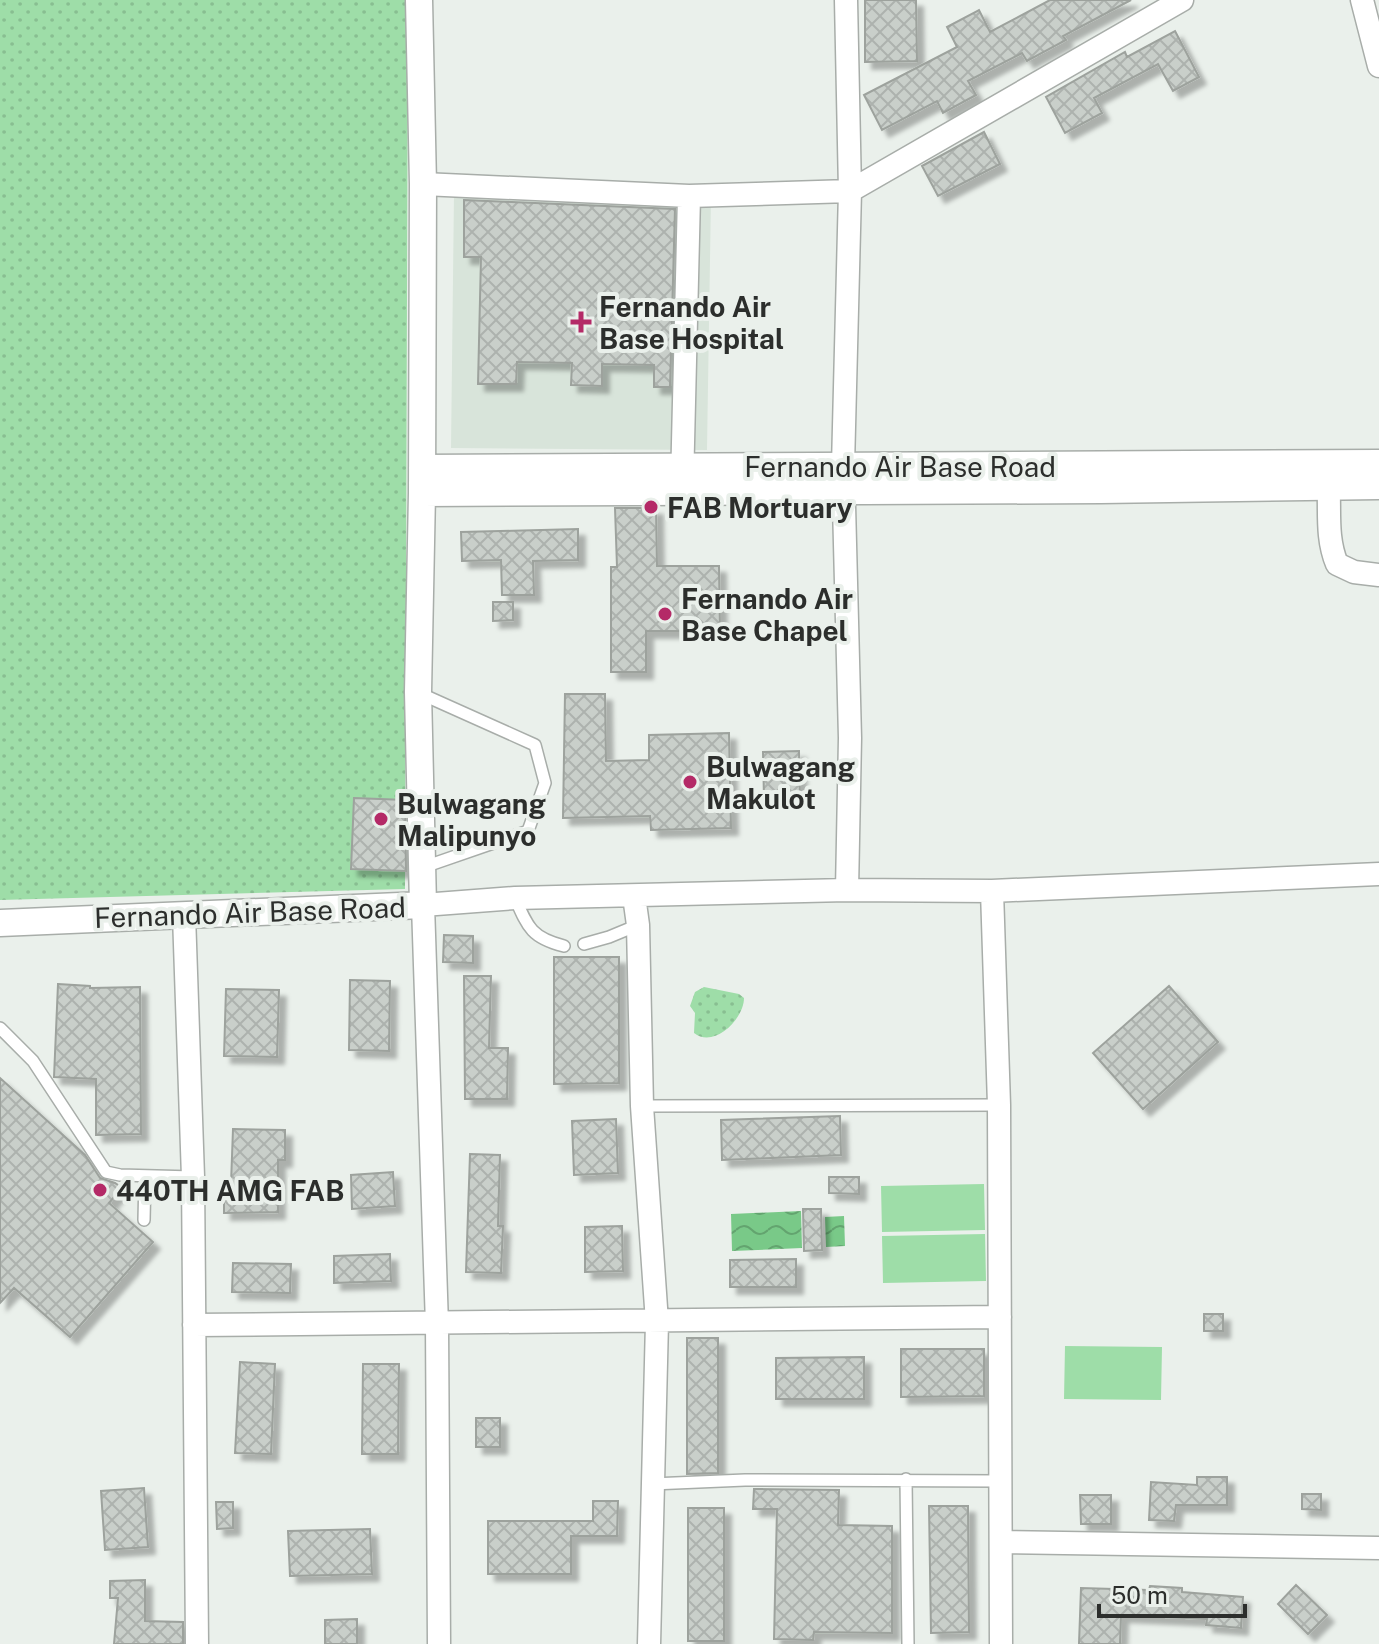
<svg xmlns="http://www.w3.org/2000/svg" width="1379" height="1644" font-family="'Public Sans',sans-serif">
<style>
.built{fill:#d8e4da}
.grass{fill:url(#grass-dots)}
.park{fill:#9edda8}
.water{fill:url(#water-waves)}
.building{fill:url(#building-cross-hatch);stroke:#9da29d;stroke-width:2;filter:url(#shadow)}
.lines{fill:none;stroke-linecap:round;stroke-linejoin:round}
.service-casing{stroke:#a8ada9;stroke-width:14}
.minor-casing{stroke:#a8ada9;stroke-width:25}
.tertiary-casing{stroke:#a8ada9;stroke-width:29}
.service{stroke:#fff;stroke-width:11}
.minor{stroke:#fff;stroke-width:22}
.tertiary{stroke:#fff;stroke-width:26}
.poi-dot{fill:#b42a67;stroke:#eaf0eb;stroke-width:3}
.labels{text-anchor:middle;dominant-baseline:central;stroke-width:8;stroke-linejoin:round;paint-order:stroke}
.poi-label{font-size:28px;font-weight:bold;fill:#2c2e2c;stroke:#eaf0eb;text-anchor:start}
.street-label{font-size:28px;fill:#2c2e2c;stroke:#eaf0eb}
</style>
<defs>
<pattern id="grass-dots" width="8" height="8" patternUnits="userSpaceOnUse" patternTransform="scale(2)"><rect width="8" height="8" fill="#9edda8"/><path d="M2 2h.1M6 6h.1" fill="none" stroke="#88be91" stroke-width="1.8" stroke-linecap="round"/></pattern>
<pattern id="water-waves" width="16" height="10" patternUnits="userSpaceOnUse" patternTransform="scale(2)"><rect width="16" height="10" fill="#79c988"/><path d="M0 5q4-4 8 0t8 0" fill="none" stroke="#63a46f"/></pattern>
<pattern id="building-cross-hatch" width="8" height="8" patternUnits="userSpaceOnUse" patternTransform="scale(2)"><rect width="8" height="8" fill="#c9cfca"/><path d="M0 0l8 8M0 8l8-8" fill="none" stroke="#adb2ae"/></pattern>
<filter id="shadow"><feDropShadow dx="7" dy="7" stdDeviation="2" flood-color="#0004"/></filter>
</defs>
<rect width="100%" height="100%" fill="#eaf0eb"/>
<path class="built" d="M 454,193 L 711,197 L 707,450 L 451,448 Z"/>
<path class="grass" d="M 0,0 L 408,0 L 405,889 L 0,900 Z
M 704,987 L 739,994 L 744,998 C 744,1019 714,1049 694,1033 L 695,1013 L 690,1006 L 695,992 Z"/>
<path class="park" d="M 984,1184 L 985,1230 L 882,1232 L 881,1186 Z
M 985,1234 L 986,1281 L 883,1283 L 882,1236 Z
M 1065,1346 L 1162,1347 L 1161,1400 L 1064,1399 Z"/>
<path class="water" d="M 801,1211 L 802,1248 L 732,1251 L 731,1214 Z
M 844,1216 L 845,1246 L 826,1247 L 825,1217 Z"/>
<path class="building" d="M 865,0 L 916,0 L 917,61 L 865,62 Z
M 1050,0 L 1131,0 L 1063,36 L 1066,40 L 1027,61 L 1022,53 L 968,81 L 976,95 L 943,113 L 937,101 L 882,130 L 864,95 L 957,47 L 947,27 L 979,10 L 990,32 Z
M 1175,31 L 1199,77 L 1173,91 L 1158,64 L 1094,98 L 1102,113 L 1065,133 L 1046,97 L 1125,52 L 1127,57 Z
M 984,132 L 1000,164 L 938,196 L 922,166 Z
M 464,200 L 675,209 L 670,387 L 654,387 L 654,365 L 602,364 L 602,386 L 571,385 L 572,363 L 517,362 L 516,384 L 478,384 L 481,257 L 464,257 Z
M 615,508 L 656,508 L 657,566 L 719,566 L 720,631 L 646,631 L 646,672 L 611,672 L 611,567 L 617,567 Z
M 578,529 L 578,560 L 533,561 L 534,595 L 502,595 L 501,560 L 462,561 L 461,532 Z
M 493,602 L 513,602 L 513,620 L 493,621 Z
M 565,694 L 605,694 L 606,761 L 649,760 L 649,735 L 729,733 L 731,828 L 651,830 L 650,816 L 563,818 Z
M 799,751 L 800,798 L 764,799 L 763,752 Z
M 354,798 L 405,800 L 406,871 L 351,869 Z
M 444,935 L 473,936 L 473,963 L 443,962 Z
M 554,957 L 619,957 L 619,1083 L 554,1084 Z
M 464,976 L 491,976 L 489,1048 L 508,1048 L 507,1099 L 465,1099 Z
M 350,980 L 390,981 L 389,1051 L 349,1050 Z
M 58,984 L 90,986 L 90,988 L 140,987 L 141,1134 L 96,1135 L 96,1079 L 54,1077 Z
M 1169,986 L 1218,1042 L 1143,1109 L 1093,1053 Z
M 226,989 L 279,990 L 277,1057 L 224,1056 Z
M 0,1078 L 85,1155 L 100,1178 L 115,1183 L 122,1188 L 109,1203 L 153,1242 L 70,1337 L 14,1288 L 0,1303 Z
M 840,1116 L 841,1155 L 722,1160 L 721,1120 Z
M 616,1119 L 618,1173 L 574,1175 L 572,1121 Z
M 233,1129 L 285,1130 L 285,1160 L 278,1160 L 278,1212 L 224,1213 L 224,1184 L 231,1184 Z
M 470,1154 L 500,1155 L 498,1226 L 503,1226 L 501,1273 L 466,1272 Z
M 393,1172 L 395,1206 L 352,1209 L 351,1175 Z
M 829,1177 L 859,1177 L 859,1194 L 829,1193 Z
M 803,1209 L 821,1209 L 822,1250 L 804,1251 Z
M 622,1226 L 623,1271 L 585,1272 L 585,1227 Z
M 390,1254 L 391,1281 L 334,1283 L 334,1256 Z
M 796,1259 L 796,1287 L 730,1287 L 730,1260 Z
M 233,1263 L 291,1264 L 290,1293 L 232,1292 Z
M 1204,1314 L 1223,1314 L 1223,1331 L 1204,1331 Z
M 687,1338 L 718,1338 L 718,1473 L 687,1474 Z
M 901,1349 L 984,1349 L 984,1396 L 901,1397 Z
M 864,1357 L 864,1399 L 776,1399 L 776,1358 Z
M 240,1362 L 275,1364 L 271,1454 L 235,1453 Z
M 363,1364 L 399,1364 L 398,1454 L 362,1454 Z
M 476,1418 L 500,1418 L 500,1447 L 476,1447 Z
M 1197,1477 L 1227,1477 L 1227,1505 L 1176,1505 L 1174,1521 L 1149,1520 L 1151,1482 L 1197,1485 Z
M 144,1488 L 148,1547 L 105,1550 L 101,1491 Z
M 754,1489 L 839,1490 L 838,1525 L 892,1526 L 892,1633 L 814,1632 L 813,1640 L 774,1639 L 777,1509 L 753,1509 Z
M 1302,1494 L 1321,1494 L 1321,1510 L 1302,1509 Z
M 1080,1495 L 1111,1495 L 1111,1524 L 1081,1524 Z
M 593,1501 L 618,1501 L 617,1536 L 571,1536 L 571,1574 L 488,1574 L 488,1521 L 593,1521 Z
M 216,1502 L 233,1502 L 233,1528 L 217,1529 Z
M 929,1506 L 968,1506 L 969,1632 L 931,1633 Z
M 688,1508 L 724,1508 L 724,1641 L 688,1641 Z
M 370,1529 L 372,1574 L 290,1576 L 288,1531 Z
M 145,1580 L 145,1621 L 183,1622 L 183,1644 L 114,1644 L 118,1598 L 110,1598 L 110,1581 Z
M 1296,1585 L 1327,1615 L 1308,1634 L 1278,1604 Z
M 1150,1586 L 1182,1588 L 1182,1592 L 1243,1597 L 1241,1628 L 1206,1625 L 1207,1619 L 1121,1615 L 1120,1644 L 1079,1644 L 1081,1588 L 1149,1590 Z
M 357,1619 L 357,1644 L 325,1644 L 325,1620 Z"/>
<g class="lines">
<g class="service-casing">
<path id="service" d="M 419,693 L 535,745 L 545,783 L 528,831 L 424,867
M 515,898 C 528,928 532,938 564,946
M 584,944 L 609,937 L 638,925
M 0,1028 L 33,1061 L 106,1172 L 120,1175 L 193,1177
M 642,1106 L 999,1105
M 144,1220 L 145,1176
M 906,1479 L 908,1644
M 652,1484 L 745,1480 L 999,1481"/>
</g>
<g class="minor-casing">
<path id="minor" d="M 846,0 L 850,191 L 843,466 L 850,738 L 847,890
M 1362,0 L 1379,66
M 423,184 L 689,196 L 850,191 L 1182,0
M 1327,469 C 1332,501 1324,533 1337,564 L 1354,572 L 1379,575
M 682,484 L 689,196
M 992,891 L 999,1105 L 1001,1644
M 634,896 L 638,925 L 642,1106 L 657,1322 L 649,1644
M 184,915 L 193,1177 L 197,1644
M 194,1325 L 1000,1317
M 1001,1542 L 1379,1548
M 439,1644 L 437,1325 L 423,905 L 515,898 L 847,890 L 992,891 L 1379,874"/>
</g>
<g class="tertiary-casing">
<path id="tertiary" d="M 422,468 L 1379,463
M 422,493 L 1101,490 L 1379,486
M 0,923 L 423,905 L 418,692 L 422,493 L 423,184 L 419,0"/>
</g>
<use href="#service" class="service"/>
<use href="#minor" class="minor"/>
<use href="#tertiary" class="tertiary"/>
</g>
<g class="poi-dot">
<path d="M577 310h8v8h8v8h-8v8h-8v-8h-8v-8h8z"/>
<circle cx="651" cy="507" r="8"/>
<circle cx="665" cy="614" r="8"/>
<circle cx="690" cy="782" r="8"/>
<circle cx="381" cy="819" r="8"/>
<circle cx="100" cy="1190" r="8"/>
</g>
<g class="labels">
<g class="poi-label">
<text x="599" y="306">Fernando Air<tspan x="599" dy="32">Base Hospital</tspan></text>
<text x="667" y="507">FAB Mortuary</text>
<text x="681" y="598">Fernando Air<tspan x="681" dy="32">Base Chapel</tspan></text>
<text x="706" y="766">Bulwagang<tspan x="706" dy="32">Makulot</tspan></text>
<text x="397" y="803">Bulwagang<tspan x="397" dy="32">Malipunyo</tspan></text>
<text x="116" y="1190">440TH AMG FAB</text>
</g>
<g class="street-label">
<text x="900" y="466">Fernando Air Base Road</text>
<text transform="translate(250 912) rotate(-2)">Fernando Air Base Road</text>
</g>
</g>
<path d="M1099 1604v12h146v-12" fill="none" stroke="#2c2e2c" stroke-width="4"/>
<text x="1111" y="1604" font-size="24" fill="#2c2e2c" stroke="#eaf0eb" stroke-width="6" paint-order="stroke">50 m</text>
</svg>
